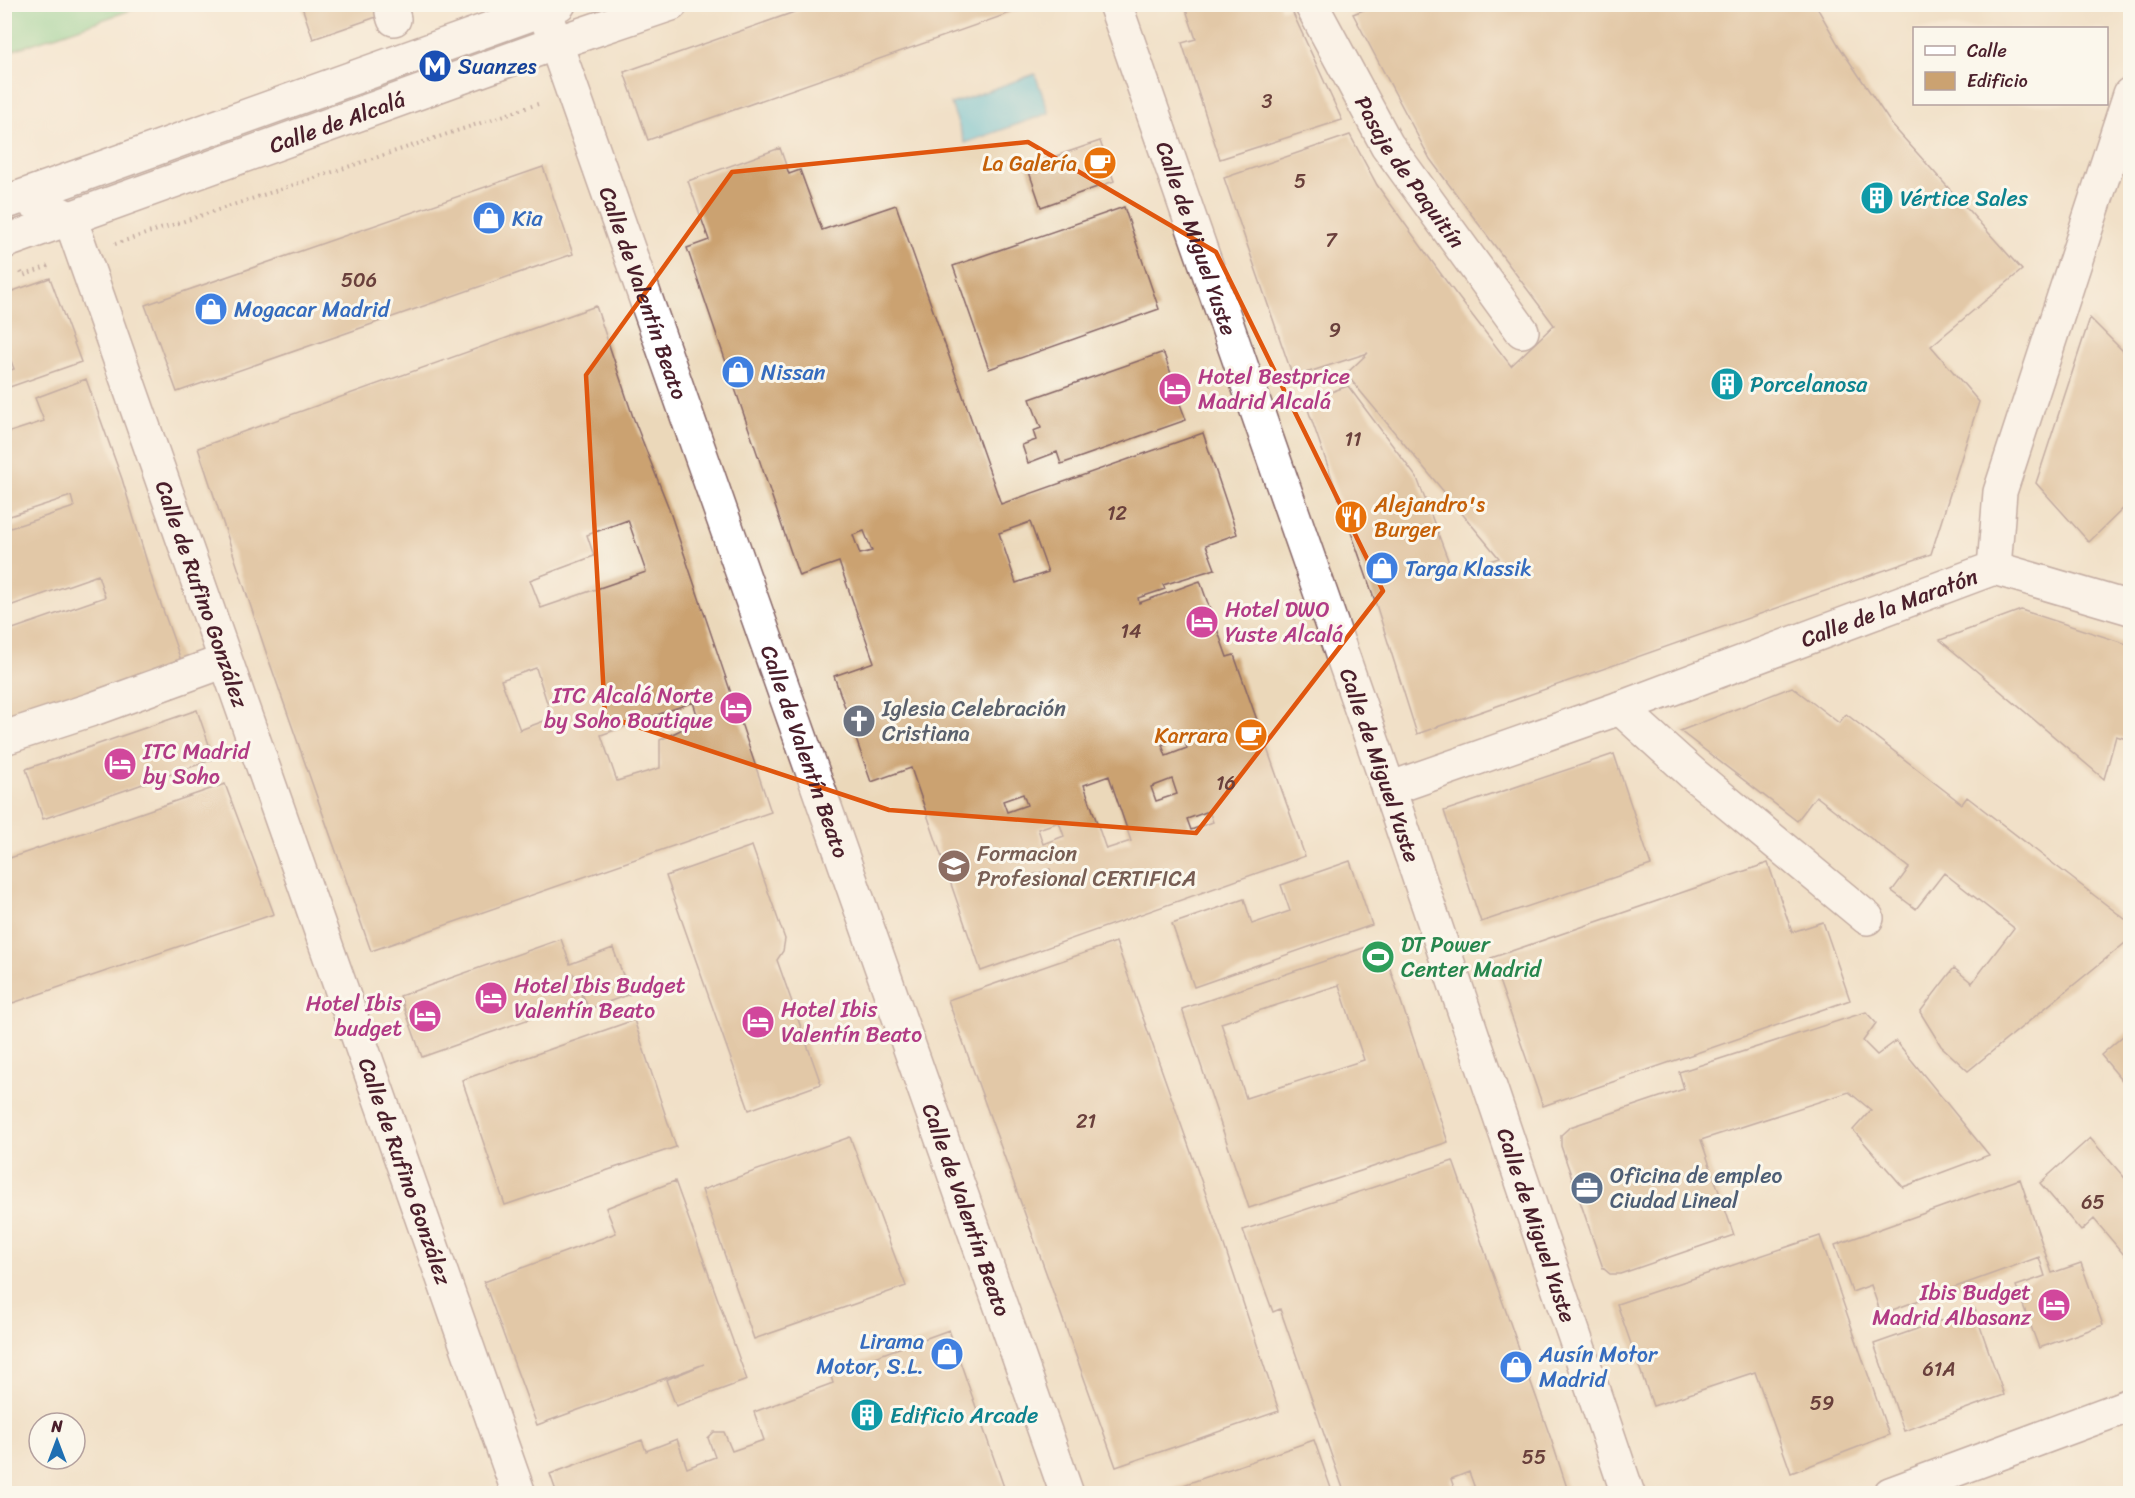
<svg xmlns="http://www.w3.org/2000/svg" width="2135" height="1498" font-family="Sriracha,sans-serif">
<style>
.built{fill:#ebd8ba;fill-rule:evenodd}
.green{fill:#84d493;stroke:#677a5f;stroke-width:1.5}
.water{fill:#59c0d6;stroke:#527080;stroke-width:1.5}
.building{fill:#cba271;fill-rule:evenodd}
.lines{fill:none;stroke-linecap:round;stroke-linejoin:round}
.minor-casing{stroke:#866566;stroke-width:36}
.major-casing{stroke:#866566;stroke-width:36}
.path{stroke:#866566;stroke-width:4;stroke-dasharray:1.5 4.5;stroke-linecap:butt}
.minor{stroke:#fff;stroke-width:33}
.major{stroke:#fff;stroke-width:33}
.marked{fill:none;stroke:#e0560e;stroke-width:4.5;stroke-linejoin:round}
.labels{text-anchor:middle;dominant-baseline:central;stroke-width:6;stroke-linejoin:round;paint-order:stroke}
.number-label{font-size:20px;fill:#6a403c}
.transit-label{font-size:22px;fill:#164399;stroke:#fbf7ec;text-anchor:start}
.street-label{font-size:22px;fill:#4a1f2b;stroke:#fbf7ec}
.food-label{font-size:22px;fill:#c56008;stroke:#fbf7ec;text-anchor:end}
.culture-label{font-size:22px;fill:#0d838f;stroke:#fbf7ec;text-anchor:start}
.shop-label{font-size:22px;fill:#366cbe;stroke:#fbf7ec;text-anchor:start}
.hotel-label{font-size:22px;fill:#b23c85;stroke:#fbf7ec;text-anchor:start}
.worship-label{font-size:22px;fill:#5b616d;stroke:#fbf7ec;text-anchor:start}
.education-label{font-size:22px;fill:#785e54;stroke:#fbf7ec;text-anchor:start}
.leisure-label{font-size:22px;fill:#27864d;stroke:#fbf7ec;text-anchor:start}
.service-label{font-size:22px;fill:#4e5e75;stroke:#fbf7ec;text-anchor:start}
</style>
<rect width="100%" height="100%" fill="#fbf7ec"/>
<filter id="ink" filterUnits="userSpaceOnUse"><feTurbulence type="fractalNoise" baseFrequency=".0167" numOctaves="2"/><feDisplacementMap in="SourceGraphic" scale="12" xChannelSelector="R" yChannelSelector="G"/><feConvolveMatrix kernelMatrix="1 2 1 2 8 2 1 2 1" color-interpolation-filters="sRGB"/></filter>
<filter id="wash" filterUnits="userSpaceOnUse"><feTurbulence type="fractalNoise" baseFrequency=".008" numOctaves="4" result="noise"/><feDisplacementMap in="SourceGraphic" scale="24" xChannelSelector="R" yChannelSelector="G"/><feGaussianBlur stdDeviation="1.35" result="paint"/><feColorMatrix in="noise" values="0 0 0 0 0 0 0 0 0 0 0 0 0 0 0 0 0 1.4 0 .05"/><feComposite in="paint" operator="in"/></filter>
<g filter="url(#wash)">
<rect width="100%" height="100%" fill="#f6e8d3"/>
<path class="built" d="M 671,5 L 2130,5 L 2130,1493 L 5,1494 L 5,242 ZM 1914,28 L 2106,28 L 2106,104 L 1914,104 ZM 39,1423 L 75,1423 L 75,1459 L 39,1459 Z"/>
<path class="green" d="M 5,4 L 146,4 L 146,5 L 5,53 Z"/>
<path class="water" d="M 1035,74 L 1049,113 L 965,143 L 951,104 Z"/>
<g id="blocks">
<path class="building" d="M 301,4 L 411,4 L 411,5 L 313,39 Z
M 817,4 L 1033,5 L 648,140 L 624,72 Z
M 1184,4 L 1279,4 L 1281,10 L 1290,7 L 1342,120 L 1220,159 L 1182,43 L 1196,39 Z
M 1379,4 L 1815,4 L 1839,46 L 1892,125 L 2022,270 L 1931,346 L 1979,402 L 1931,554 L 1417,734 L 1374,598 L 1305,401 L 1348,386 L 1417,478 L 1453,573 L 1499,558 L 1346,374 L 1368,353 L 1293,377 L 1224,178 L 1350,135 L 1377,185 L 1446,281 L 1511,366 L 1554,325 L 1430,159 L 1353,14 Z
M 1100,141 L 1114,181 L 1041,207 L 1027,166 Z
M 780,148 L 789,174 L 800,170 L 822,230 L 896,205 L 1001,504 L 1203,433 L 1237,534 L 1206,545 L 1215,569 L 1163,585 L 1165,589 L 1138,598 L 1139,603 L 1200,581 L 1227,657 L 1234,655 L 1305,856 L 981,971 L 911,768 L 871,782 L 834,676 L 874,662 L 839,562 L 799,576 L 687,248 L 709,240 L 688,181 ZM 1030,522 L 1048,572 L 1016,583 L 999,533 ZM 864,531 L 872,551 L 860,554 L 853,535 ZM 1183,737 L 1187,748 L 1166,756 L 1162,745 ZM 1109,776 L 1131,841 L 1106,849 L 1084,785 ZM 1172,779 L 1177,794 L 1156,801 L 1151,787 ZM 1023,794 L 1027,805 L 1007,812 L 1003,801 ZM 1209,811 L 1213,822 L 1191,830 L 1187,819 ZM 1059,822 L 1064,836 L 1043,844 L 1038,829 ZM 1050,869 L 1053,879 L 1033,886 L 1030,876 Z
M 543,167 L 573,254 L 177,392 L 145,305 Z
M 1124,207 L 1159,309 L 989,369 L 953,266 Z
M 50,278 L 81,362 L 4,389 L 4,372 L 14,369 L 4,342 L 4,294 Z
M 596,306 L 633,417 L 668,506 L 771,812 L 371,951 L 266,652 L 198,448 ZM 628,520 L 646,572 L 541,608 L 530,580 L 594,556 L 587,535 ZM 536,668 L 552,718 L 520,730 L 501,680 ZM 693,702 L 699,721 L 660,740 L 660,768 L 617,781 L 601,735 Z
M 2090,318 L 2130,358 L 2130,502 L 2089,542 L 2036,483 Z
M 1161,353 L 1164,354 L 1174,382 L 1177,381 L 1181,392 L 1176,393 L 1186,420 L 1061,464 L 1057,452 L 1028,463 L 1022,445 L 1036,440 L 1033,431 L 1041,428 L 1030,399 Z
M 86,379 L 122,479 L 153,582 L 183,666 L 4,729 L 4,632 L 105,597 L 98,575 L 4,608 L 4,530 L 74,507 L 71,496 L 4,518 L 4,434 L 44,421 L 35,398 Z
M 2021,610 L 2130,645 L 2130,740 L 2116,736 L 2104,779 L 1940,640 Z
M 1792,687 L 1839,723 L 1846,714 L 1962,804 L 1967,797 L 2130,923 L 2130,939 L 1968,1071 L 1941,1046 L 1920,1012 L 1954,968 L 1972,983 L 2014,928 L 1944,873 L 1916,909 L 1892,891 L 1909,868 L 1816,796 L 1797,821 L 1680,731 Z
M 197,710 L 214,759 L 43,819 L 26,769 Z
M 1614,754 L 1651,865 L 1481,922 L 1444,811 Z
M 225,784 L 274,914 L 4,1006 L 4,860 Z
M 752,846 L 785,939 L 783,951 L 777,960 L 821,1084 L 749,1110 L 666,876 Z
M 1350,861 L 1372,925 L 1194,987 L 1172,924 L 1244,899 L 1252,924 L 1290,911 L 1281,885 Z
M 1768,863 L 1792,932 L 1823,922 L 1850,1000 L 1543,1106 L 1491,958 Z
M 561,939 L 570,964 L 613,948 L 630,994 L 589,1009 L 573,973 L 583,1000 L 422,1057 L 400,996 Z
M 1116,942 L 1223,1242 L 1279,1411 L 1116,1467 L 948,1000 Z
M 1381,942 L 1448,1142 L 1249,1208 L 1182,1009 ZM 1339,985 L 1364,1060 L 1246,1098 L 1221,1023 Z
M 1866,1012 L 1876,1023 L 1863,1041 L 1877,1055 L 1896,1041 L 1989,1155 L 1903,1187 L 1853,1130 L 1871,1110 L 1849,1092 L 1701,1140 L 1734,1235 L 1620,1274 L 1610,1274 L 1603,1268 L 1561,1146 L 1561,1135 L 1570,1127 L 1684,1089 L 1679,1072 Z
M 634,1020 L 676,1147 L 505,1205 L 462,1080 Z
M 2130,1030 L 2130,1090 L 2101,1055 Z
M 850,1137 L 906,1286 L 754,1339 L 702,1190 Z
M 2090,1138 L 2130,1184 L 2130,1262 L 2094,1219 L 2081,1231 L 2040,1183 Z
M 1453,1161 L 1552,1442 L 1569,1494 L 1477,1494 L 1469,1472 L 1451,1479 L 1456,1494 L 1345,1494 L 1280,1309 L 1273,1312 L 1243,1230 Z
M 2020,1179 L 2052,1273 L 2081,1263 L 2103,1325 L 2039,1348 L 2016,1286 L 2045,1276 L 2039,1257 L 1881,1314 L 1871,1285 L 1852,1292 L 1835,1245 Z
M 675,1181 L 747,1380 L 676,1406 L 666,1380 L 704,1364 L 537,1425 L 484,1282 L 616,1233 L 606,1208 Z
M 1820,1236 L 1889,1435 L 1791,1473 L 1755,1372 L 1653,1406 L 1617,1304 Z
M 1974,1309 L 2004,1395 L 1904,1431 L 1874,1344 Z
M 949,1330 L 1006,1493 L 557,1494 L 550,1474 L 642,1440 L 646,1451 L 677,1439 L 687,1468 L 715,1457 L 708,1438 L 714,1432 L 724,1432 L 732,1451 L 764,1440 L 754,1412 L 833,1383 L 830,1373 Z
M 1314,1440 L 1333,1494 L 1160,1494 L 1160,1493 Z"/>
</g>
</g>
<g filter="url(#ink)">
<use href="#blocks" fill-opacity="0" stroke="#866566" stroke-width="1.5"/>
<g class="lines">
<g class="minor-casing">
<g id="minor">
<path id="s1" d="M 1115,4 L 1389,789 L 1628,1494"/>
<path id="s2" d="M 1311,4 L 1387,145 L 1522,331"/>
<path id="s3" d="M 544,10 L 1067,1494"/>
<path d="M 392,12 L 394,19"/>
<path id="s4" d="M 23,197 L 70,218 L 519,1494"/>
<path d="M 1994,568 L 2130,608"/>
<path d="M 1620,708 L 1693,774 L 1867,918"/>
<path d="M 4,738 L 93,709 L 225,661"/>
<path id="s5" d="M 1389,789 L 1620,708 L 1994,568 L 2000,492 L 2130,94"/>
<path d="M 1890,1494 L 2130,1405"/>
</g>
</g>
<g class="major-casing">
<g id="major">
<path d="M 4,203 L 559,4"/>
<path id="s6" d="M 4,242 L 556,43 L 671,4"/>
</g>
</g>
<path class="path" d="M 115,244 L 541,103
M 21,272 L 23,276 L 51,265"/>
<use href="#minor" class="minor"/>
<use href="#major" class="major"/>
</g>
</g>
<path d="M0 0H2135V1498H0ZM 1028,142 L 1216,252 L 1383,591 L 1196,833 L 889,810 L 605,716 L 586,375 L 732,172 Z" fill="#f6e8d3" fill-opacity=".55" fill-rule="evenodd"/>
<path class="marked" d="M 1028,142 L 1216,252 L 1383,591 L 1196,833 L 889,810 L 605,716 L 586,375 L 732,172 Z"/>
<defs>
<g id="metro-disc" transform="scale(1.725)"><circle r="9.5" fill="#1a4fb4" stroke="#fbf7ec"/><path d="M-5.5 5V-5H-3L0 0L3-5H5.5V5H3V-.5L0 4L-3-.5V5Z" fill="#fff"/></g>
<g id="cafe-disc" transform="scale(1.725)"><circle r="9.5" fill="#e8710a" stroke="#fbf7ec"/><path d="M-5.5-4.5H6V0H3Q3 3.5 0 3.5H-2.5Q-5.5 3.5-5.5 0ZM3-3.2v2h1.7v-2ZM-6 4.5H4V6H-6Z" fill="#fff"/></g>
<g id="building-disc" transform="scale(1.725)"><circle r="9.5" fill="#0f9aa8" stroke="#fbf7ec"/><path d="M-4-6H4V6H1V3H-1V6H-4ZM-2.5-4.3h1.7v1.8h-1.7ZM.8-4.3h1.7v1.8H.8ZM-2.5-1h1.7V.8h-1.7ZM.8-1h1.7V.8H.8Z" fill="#fff"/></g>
<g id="shop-disc" transform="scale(1.725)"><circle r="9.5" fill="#3f7fe0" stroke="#fbf7ec"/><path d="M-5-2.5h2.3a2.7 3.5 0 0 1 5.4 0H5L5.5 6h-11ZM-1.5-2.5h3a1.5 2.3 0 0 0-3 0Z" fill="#fff"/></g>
<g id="hotel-disc" transform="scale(1.725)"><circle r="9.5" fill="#d1479c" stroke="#fbf7ec"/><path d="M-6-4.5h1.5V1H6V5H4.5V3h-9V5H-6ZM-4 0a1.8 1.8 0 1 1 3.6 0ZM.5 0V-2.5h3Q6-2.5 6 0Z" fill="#fff"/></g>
<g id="restaurant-disc" transform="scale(1.725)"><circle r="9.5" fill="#e8710a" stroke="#fbf7ec"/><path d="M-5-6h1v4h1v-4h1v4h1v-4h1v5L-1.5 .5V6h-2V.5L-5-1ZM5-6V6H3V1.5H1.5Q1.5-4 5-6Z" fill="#fff"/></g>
<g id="church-disc" transform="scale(1.725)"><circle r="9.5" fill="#6b7280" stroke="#fbf7ec"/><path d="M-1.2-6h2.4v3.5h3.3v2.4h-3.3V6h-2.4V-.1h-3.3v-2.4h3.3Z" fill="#fff"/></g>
<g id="school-disc" transform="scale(1.725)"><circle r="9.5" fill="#8d6e63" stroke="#fbf7ec"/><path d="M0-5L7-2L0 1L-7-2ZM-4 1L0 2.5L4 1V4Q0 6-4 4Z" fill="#fff"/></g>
<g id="stadium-disc" transform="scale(1.725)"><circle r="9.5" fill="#2e9e5b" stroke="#fbf7ec"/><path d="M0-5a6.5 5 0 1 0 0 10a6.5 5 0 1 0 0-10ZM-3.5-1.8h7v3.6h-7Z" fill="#fff"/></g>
<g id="office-disc" transform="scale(1.725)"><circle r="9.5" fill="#5c6f8a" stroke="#fbf7ec"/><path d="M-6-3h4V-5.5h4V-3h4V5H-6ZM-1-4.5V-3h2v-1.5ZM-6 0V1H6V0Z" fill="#fff"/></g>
</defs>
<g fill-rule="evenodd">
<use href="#metro-disc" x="435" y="66"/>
<use href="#cafe-disc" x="1100" y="163"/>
<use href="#building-disc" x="1877" y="198"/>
<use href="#shop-disc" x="489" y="218"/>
<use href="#shop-disc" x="211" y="309"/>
<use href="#shop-disc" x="738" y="372"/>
<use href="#building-disc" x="1727" y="384"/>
<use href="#hotel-disc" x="1175" y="389"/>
<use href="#restaurant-disc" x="1351" y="517"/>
<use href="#shop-disc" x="1382" y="568"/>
<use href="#hotel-disc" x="1202" y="622"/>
<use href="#hotel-disc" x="736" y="708"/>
<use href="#church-disc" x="859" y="721"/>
<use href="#cafe-disc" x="1251" y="735"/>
<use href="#hotel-disc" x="120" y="764"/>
<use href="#school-disc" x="954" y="866"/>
<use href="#stadium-disc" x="1378" y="957"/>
<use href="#hotel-disc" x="491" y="998"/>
<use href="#hotel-disc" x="425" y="1016"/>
<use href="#hotel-disc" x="758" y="1022"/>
<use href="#office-disc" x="1587" y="1188"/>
<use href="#hotel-disc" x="2054" y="1305"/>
<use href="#shop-disc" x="947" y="1354"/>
<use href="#shop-disc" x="1516" y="1367"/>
<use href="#building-disc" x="867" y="1415"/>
</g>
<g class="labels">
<g class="number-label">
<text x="1267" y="101">3</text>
<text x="1300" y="181">5</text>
<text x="1331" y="240">7</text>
<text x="359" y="280">506</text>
<text x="1335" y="330">9</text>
<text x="1353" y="439">11</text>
<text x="1117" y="513">12</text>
<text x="1131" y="631">14</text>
<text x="1226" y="783">16</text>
<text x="1086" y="1121">21</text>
<text x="2093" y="1202">65</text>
<text x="1939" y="1369">61A</text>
<text x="1822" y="1403">59</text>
<text x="1534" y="1457">55</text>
</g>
<g class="transit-label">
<text x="458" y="66">Suanzes</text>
</g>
<g class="street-label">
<text stroke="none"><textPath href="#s6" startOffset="354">Calle de Alcalá</textPath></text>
<text stroke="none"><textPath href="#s2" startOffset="195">Pasaje de Paquitín</textPath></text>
<text stroke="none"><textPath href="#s1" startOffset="248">Calle de Miguel Yuste</textPath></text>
<text stroke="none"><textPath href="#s3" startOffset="300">Calle de Valentín Beato</textPath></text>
<text stroke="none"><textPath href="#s4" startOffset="450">Calle de Rufino González</textPath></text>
<text stroke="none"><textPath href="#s5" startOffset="532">Calle de la Maratón</textPath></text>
<text stroke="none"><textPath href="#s3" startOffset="786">Calle de Valentín Beato</textPath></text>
<text stroke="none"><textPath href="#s1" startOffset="806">Calle de Miguel Yuste</textPath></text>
<text stroke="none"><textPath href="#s4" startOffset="1062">Calle de Rufino González</textPath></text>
<text stroke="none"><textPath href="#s3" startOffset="1272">Calle de Valentín Beato</textPath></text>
<text stroke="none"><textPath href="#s1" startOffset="1292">Calle de Miguel Yuste</textPath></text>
</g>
<g class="food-label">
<text x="1077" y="163">La Galería</text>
<text x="1374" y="504" text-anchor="start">Alejandro's<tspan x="1374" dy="25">Burger</tspan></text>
<text x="1228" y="735">Karrara</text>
</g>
<g class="culture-label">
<text x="1900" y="198">Vértice Sales</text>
<text x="1750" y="384">Porcelanosa</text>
<text x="890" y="1415">Edificio Arcade</text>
</g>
<g class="shop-label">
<text x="512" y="218">Kia</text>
<text x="234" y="309">Mogacar Madrid</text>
<text x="761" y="372">Nissan</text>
<text x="1405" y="568">Targa Klassik</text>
<text x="924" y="1341" text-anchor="end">Lirama<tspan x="924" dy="25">Motor, S.L.</tspan></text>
<text x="1539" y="1354">Ausín Motor<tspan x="1539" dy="25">Madrid</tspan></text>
</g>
<g class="hotel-label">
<text x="1198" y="376">Hotel Bestprice<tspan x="1198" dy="25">Madrid Alcalá</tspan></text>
<text x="1225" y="609">Hotel DWO<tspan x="1225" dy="25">Yuste Alcalá</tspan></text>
<text x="713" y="695" text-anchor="end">ITC Alcalá Norte<tspan x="713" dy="25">by Soho Boutique</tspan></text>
<text x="143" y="751">ITC Madrid<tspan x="143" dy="25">by Soho</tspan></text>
<text x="514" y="985">Hotel Ibis Budget<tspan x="514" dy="25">Valentín Beato</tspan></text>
<text x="402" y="1003" text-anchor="end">Hotel Ibis<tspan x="402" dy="25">budget</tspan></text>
<text x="781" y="1009">Hotel Ibis<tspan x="781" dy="25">Valentín Beato</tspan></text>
<text x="2031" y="1292" text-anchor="end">Ibis Budget<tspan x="2031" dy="25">Madrid Albasanz</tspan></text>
</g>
<g class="worship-label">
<text x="882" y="708">Iglesia Celebración<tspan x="882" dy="25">Cristiana</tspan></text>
</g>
<g class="education-label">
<text x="977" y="853">Formacion<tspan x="977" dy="25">Profesional CERTIFICA</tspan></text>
</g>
<g class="leisure-label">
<text x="1401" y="944">DT Power<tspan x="1401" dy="25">Center Madrid</tspan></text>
</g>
<g class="service-label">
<text x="1610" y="1175">Oficina de empleo<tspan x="1610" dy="25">Ciudad Lineal</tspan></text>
</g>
</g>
<rect width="2135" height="1498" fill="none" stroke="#fbf7ec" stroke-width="24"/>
<rect x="1913" y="27" width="195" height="78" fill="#fbf7ec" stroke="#b4a19f" stroke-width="1.5"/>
<rect x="1925" y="46" width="30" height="9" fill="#ffffff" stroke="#b4a19f" stroke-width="1.5"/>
<text x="1967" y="57" font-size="18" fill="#4a1f2b">Calle</text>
<rect x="1925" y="72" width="30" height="18" fill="#cba271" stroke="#b4a19f" stroke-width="1.5"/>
<text x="1967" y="87" font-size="18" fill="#4a1f2b">Edificio</text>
<g transform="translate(57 1441)"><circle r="28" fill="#fbf7ec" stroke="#b4a19f" stroke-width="1.5"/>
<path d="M0-4.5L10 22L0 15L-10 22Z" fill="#1f6fb2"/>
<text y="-9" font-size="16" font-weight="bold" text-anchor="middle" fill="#4a1f2b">N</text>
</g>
</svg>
